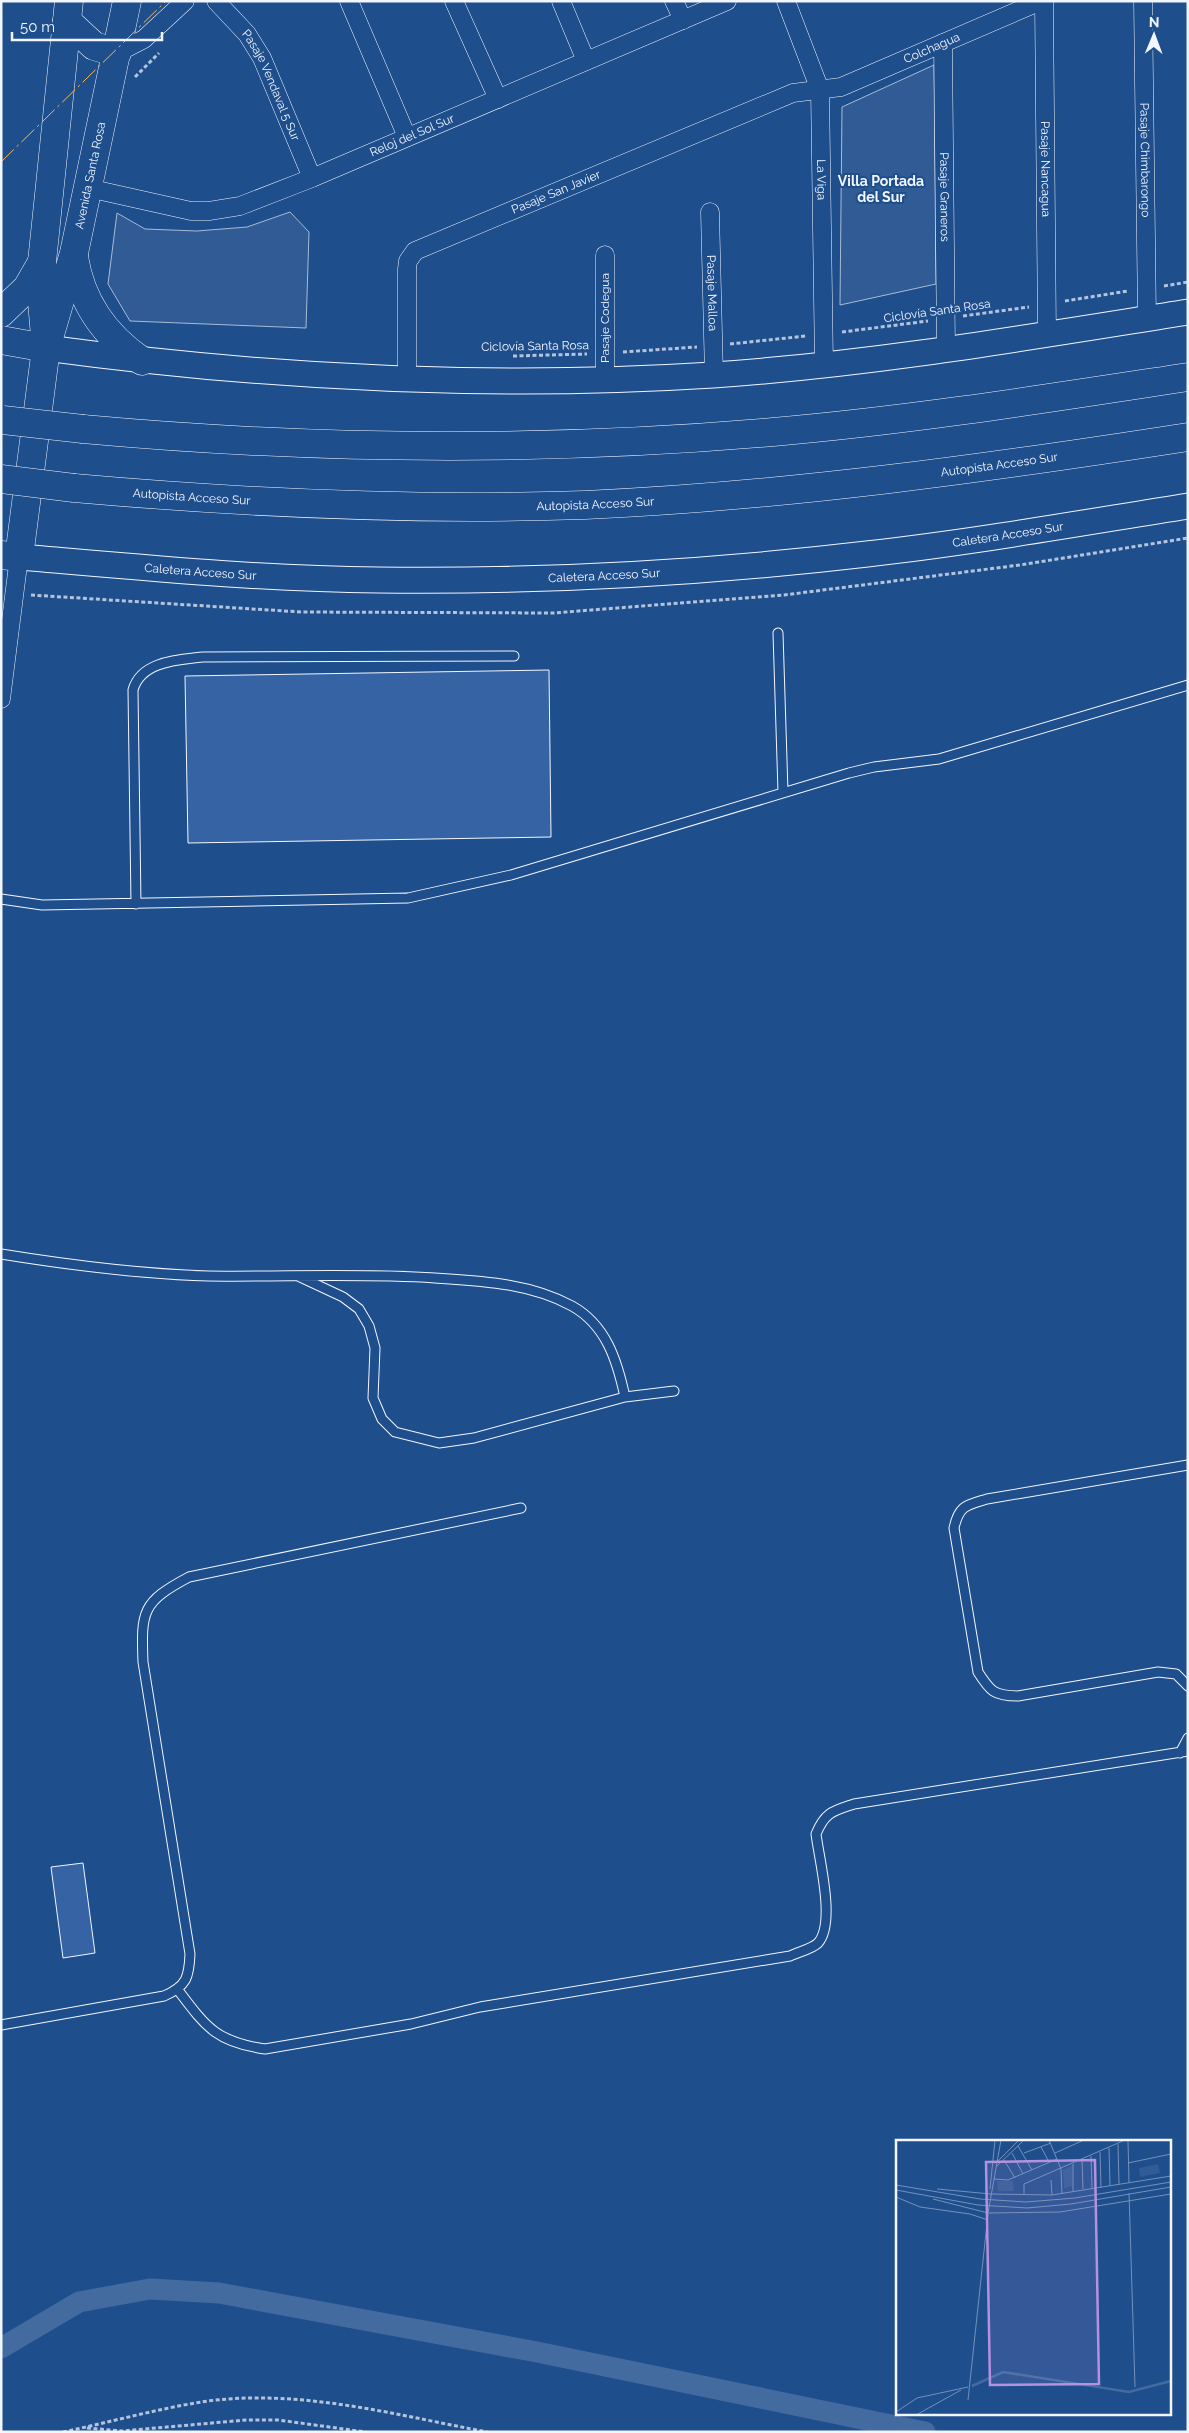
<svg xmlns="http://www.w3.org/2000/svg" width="1189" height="2433" font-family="Raleway,sans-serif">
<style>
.built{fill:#305b95;stroke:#a8bbd7}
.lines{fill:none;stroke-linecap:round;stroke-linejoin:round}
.canal{stroke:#446ba0;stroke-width:21}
.building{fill:#3563a3;stroke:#f2f6ff}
.lane-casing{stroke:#f2f6ff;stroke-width:11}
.street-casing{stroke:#f2f6ff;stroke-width:19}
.secondary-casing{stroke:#f2f6ff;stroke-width:27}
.primary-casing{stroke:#f2f6ff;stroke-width:29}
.highway-casing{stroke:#f2f6ff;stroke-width:29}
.path{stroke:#b3c4dc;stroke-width:3;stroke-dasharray:4 2.5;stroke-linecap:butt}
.lane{stroke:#1f4e8c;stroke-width:9}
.street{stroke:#1f4e8c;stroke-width:18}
.secondary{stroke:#1f4e8c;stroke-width:25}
.primary{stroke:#1f4e8c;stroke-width:28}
.highway{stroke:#1f4e8c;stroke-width:28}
.highway-bridge-casing{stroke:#f2f6ff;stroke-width:29;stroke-linecap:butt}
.highway-bridge{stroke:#1f4e8c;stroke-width:28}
.power{stroke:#ffb74d;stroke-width:1;stroke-dasharray:18 4 2.5 4;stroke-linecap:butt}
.labels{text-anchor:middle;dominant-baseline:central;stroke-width:4;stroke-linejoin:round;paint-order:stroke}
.street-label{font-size:12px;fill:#f2f6ff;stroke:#1f4e8c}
.neighbourhood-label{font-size:14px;font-weight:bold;fill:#f2f6ff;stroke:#1f4e8c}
.inset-river{fill:none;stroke:#446ba0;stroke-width:2.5}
.inset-road{fill:none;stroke:#7391ba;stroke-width:1}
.view{fill:#b691df;fill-opacity:0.15;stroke:#b691df;stroke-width:2.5}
.inset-edge{fill:none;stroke:#f2f6ff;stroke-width:2.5}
</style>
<rect width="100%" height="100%" fill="#1f4e8c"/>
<path class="built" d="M 934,65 L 936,284 L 840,305 L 842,107 Z
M 290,212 L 309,232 L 306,328 L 130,321 L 108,284 L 117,213 L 145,229 L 197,231 L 247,227 Z"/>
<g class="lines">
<path class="canal" d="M 1,2348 L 79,2302 L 150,2289 L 219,2293 L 537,2352 L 925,2432"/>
</g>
<path class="building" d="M 549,670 L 551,837 L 188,843 L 185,676 Z
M 83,1863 L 95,1953 L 63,1958 L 51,1867 Z"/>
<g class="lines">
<g class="lane-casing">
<path id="lane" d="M 778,633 L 783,792
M 1,899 L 42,905 L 408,898 L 511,875 L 849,773 L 874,767 L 939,759 L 1188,685
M 136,904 L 133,690 C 141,661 178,660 203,657 L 514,656
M 1,1254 C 69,1265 139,1274 208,1276 C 284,1277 360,1273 435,1278 C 481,1281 530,1283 572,1306 C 606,1325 617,1360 625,1397 L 674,1391
M 298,1276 L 343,1297 L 359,1309 L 369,1326 L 375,1348 L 373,1398 L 382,1419 L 395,1432 L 439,1443 L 474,1438 L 625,1397
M 1188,1465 L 987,1499 C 967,1505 959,1505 954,1528 L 978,1672 C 990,1691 994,1696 1018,1696 L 1158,1672 L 1176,1674 L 1188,1686
M 1180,1753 L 1188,1738
M 178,1990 C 206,2027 216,2042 265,2049 L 411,2024 L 480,2007 L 790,1956 C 798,1952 812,1949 818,1943 C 836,1923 819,1859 816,1834 C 825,1812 833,1811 854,1804 L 1188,1751
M 1,2025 L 164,1996 C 187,1986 189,1977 190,1954 L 143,1662 C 141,1611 142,1602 189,1577 L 521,1508"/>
</g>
<g class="street-casing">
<g id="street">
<path id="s1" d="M 216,1 L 247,34 L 262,58 L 312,178"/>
<path d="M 349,1 L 407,137"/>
<path d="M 454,1 L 498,99"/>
<path d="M 561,1 L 586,61"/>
<path d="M 674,1 L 683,20"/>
<path id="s2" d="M 786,1 L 820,90 L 824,365"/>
<path id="s3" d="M 1044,1 L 1047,335"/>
<path id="s4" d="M 1143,1 L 1147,319"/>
<path id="s5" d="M 943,43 L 946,350"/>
<path d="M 117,53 L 144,39 L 185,1"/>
<path id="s6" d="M 88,188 L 191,211 L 209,211 L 240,206 L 312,178 L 727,1"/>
<path id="s7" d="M 710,212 L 714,375"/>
<path d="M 605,255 L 605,380"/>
<path id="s8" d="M 407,380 L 407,269 L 408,261 L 415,251 L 793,93 L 841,87 L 1041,1"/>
<path d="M 1,699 L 19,557"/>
</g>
</g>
<g class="secondary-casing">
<g id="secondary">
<path d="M 46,348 C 268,378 490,389 713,375 C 873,364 1030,337 1188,312"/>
<path id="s9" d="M 19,557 C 138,567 258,579 378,580 C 541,582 705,573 867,554 C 974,542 1081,523 1188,506"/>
</g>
</g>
<g class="primary-casing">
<g id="primary">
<path d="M 67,21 L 94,46 L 117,53"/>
<path d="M 74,257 C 81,302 105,336 142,361"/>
<path d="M 45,336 L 42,302 L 42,262 L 69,1"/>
<path id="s10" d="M 19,557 L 46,348 L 74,253 L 127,1"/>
</g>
</g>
<g class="highway-casing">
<g id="highway">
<path d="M 1,313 L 27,288 L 42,262"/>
<path d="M 1,340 L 46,348"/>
<path d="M 83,429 C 313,450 543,452 773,432 C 912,420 1050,398 1188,377"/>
<path id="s11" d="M 74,488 C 244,503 414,511 585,505 C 787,496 988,468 1188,437"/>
<path d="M 1,555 L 19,557"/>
</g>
</g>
<path class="path" d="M 135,77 L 159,53
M 1164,286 L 1188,282
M 1065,301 L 1128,291
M 963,316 L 1029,307
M 842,332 L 928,321
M 730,344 L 806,336
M 623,352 L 697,347
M 513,356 L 587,354
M 31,595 L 301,612 L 553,613 L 784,595 L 1020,565 L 1188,538
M 87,2428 L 122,2431 L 246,2420 L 278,2420 L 366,2432
M 63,2432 C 111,2422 160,2408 208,2401 C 302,2389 396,2415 487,2432"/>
<use href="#lane" class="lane"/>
<use href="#street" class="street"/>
<use href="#secondary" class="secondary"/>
<use href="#primary" class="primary"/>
<use href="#highway" class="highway"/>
<g class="highway-bridge-casing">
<path id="highway-bridge" d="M 3,420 L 83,429
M 1,479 L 74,488"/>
</g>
<use href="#highway-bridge" class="highway-bridge"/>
<path class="power" d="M 1,162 L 166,1"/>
</g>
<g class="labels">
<g class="street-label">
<text stroke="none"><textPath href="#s8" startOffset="688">Colchagua</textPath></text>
<text stroke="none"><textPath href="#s1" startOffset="102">Pasaje Vendaval 5 Sur</textPath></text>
<text stroke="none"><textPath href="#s6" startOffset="341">Reloj del Sol Sur</textPath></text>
<text stroke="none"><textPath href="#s4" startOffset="159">Pasaje Chimbarongo</textPath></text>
<text stroke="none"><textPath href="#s3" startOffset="168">Pasaje Nancagua</textPath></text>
<text stroke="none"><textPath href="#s10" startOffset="389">Avenida Santa Rosa</textPath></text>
<text stroke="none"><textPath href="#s2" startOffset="185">La Viga</textPath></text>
<text stroke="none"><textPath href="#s8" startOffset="284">Pasaje San Javier</textPath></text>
<text stroke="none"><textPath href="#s5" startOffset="154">Pasaje Graneros</textPath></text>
<text stroke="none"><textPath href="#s7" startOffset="81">Pasaje Malloa</textPath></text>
<text transform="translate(937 311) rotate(-8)">Ciclovía Santa Rosa</text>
<text transform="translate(605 318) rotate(-90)">Pasaje Codegua</text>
<text transform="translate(535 346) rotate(-1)">Ciclovía Santa Rosa</text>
<text stroke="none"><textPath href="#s11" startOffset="928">Autopista Acceso Sur</textPath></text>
<text stroke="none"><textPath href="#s11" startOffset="118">Autopista Acceso Sur</textPath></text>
<text stroke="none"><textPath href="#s11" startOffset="522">Autopista Acceso Sur</textPath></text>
<text stroke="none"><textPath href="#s9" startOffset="992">Caletera Acceso Sur</textPath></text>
<text stroke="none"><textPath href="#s9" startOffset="182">Caletera Acceso Sur</textPath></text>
<text stroke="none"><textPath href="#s9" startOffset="586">Caletera Acceso Sur</textPath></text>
</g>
<g class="neighbourhood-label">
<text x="881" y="181">Villa Portada<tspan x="881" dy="16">del Sur</tspan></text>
</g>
</g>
<g transform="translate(896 2140)">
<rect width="275" height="275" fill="#1f4e8c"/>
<path d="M 262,24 L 264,33 L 244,37 L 243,28 ZM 176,26 L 176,46 L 168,48 L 167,30 ZM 101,41 L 117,41 L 118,51 L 102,51 Z" fill="#305b95"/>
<path class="inset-river" d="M 76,246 L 107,232 L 233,252 L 275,241"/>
<path class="inset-road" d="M 105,0 L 92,73 L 164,72 L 275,54M 153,0 L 165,29 L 166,54M 232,0 L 233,43M 222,4 L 223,44M 122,6 L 136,30M 145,7 L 153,22M 213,8 L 214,46M 204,12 L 205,48M 116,13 L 127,34M 128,13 L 155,3M 159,13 L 188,0M 195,16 L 196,49M 108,20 L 119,38M 186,20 L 187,49M 102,21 L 123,0M 232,23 L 275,14M 177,24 L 177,51M 101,26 L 128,0M 98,39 L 112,40 L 161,19M 155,40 L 156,55M 0,45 L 84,59 L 130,62 L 179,58 L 275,42M 41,49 L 95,54M 94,49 L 99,0M 0,50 L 82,65 L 131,68 L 175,64 L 275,47M 233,53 L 239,247M 95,54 L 156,55 L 275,36M 128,55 L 128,44 L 229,0M 0,57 L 24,67 L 74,74 L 92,80M 37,59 L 92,73M 72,260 L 92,74M 0,272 L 21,258 L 72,247M 20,275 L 65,250"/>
<path class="view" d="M 199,20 L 203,244 L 94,245 L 90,22 Z"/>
<rect width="275" height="275" class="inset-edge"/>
</g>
<rect width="1189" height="2433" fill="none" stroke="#f2f6ff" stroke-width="5"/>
<g transform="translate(1154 35) rotate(1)" stroke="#1f4e8c" stroke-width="4" paint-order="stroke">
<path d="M0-4L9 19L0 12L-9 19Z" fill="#f2f6ff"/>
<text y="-8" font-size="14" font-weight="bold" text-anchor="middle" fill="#f2f6ff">N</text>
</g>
<path d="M12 32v8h150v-8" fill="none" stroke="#f2f6ff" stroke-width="2.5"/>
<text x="20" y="32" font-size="15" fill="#f2f6ff" stroke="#1f4e8c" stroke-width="4" paint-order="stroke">50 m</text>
</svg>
